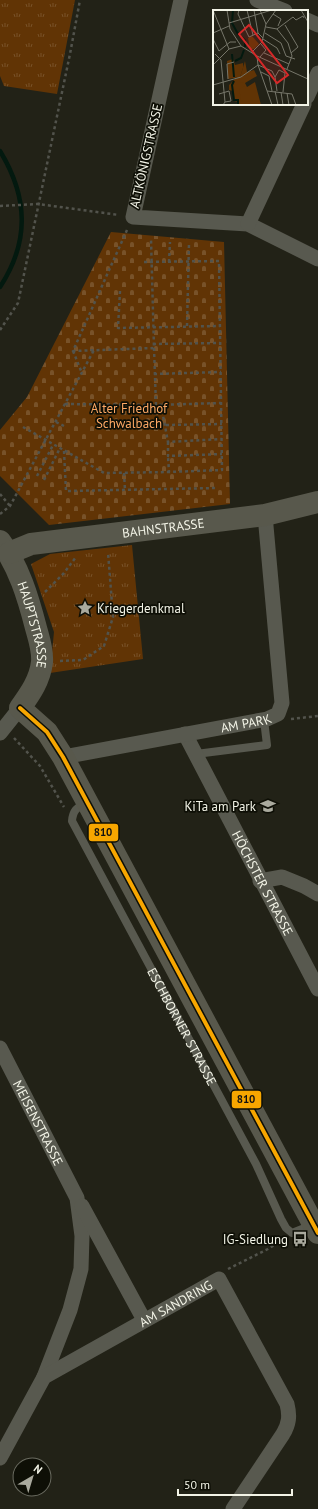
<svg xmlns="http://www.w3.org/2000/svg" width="318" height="1509" font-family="'PT Sans',sans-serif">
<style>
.grass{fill:url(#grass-tufts)}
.cemetery{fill:url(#cemetery-stones)}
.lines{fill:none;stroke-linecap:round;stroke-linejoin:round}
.stream{stroke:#03190f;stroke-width:4.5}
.path{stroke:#52534c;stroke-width:2.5;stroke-dasharray:3 3;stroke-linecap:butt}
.lane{stroke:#58594f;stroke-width:8}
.street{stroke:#58594f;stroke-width:15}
.secondary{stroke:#58584c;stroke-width:22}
.bus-1-casing{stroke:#0e0f06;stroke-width:7}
.bus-1{stroke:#f7a600;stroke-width:4}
.labels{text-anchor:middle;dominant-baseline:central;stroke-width:3.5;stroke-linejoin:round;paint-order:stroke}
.street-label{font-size:13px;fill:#f3f4e7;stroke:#0e0f06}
.park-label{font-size:13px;fill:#fea965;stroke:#0e0f06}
.poi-label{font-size:13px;fill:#f3f4e7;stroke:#0e0f06;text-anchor:end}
.inset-river{fill:none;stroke:#03190f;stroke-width:2}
.inset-road{fill:none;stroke:#76766a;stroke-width:1}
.view{fill:#d62828;fill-opacity:0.15;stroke:#d62828;stroke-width:2}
.inset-edge{fill:none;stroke:#f3f4e7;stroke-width:2}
.line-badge{stroke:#0e0f06;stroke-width:1.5}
.pale-badge-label{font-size:11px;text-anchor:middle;font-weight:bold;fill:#111}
</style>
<defs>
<pattern id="grass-tufts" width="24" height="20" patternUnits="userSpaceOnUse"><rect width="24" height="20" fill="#613405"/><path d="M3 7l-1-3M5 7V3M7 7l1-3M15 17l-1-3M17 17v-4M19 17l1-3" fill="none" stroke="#785229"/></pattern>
<pattern id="cemetery-stones" width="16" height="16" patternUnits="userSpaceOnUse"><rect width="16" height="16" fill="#613405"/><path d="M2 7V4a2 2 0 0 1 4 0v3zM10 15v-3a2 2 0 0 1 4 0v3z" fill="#785229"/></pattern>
</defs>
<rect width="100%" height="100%" fill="#222217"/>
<path class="grass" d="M 0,0 L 75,0 L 57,94 L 4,86 L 0,76 Z
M 132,545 L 143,659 L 50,673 L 54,632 L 31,564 L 50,554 Z"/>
<path class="cemetery" d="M 111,232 L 224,242 L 230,504 L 49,525 L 0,476 L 0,430 L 27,397 Z"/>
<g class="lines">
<path class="stream" d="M 0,151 C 28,197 30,241 0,287"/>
<path class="path" d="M 0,206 L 38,204 L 119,215
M 127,230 L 73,351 L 154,348 L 151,239
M 144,262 L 219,261 L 222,470 L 169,472 L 168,456
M 169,262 L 170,242
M 120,291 L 118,328 L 220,326
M 187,326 L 189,243
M 0,330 L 18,303 L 70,54 L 80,0
M 153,344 L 220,343
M 154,348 L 156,405 L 221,403
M 73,351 L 82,373
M 154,374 L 221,372
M 65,404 L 156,405
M 161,405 L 168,442 L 222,439
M 56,422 L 64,426
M 166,425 L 222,424
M 23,427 L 104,473 L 169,472
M 168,442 L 168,456 L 222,454
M 64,451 L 66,491 L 216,488
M 124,473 L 125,490
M 37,476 L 53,445
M 44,480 L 60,448
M 0,494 L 10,506
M 0,514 L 10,506 L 94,350
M 45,592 L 64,573 L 76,557
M 60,661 L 83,660 L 104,646 L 113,617 L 108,552
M 291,719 L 318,716
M 14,738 L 40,766 L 64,807
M 228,1269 L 268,1249 L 284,1239"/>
<g class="lane">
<path d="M 196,754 L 267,745 L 264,720"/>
<path id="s1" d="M 86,802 C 77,808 73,810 72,821 L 256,1164 L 281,1219 L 286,1228 L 292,1233 L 312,1225"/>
</g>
<g class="street">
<path d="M 181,0 L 133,217 L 248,224 L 318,259"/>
<path d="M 257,0 L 285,11"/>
<path d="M 307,20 L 318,25"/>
<path d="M 307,97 L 318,73"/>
<path d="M 248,224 L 304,104"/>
<path d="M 0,733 L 20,708"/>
<path id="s2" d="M 185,734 L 318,989"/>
<path id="s3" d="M 63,757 L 267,719 L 278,714 L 282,703 L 265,515"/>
<path d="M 260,881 L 282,877 L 304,886 L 318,894"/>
<path id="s4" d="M 0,1048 L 77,1198 L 82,1236 L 81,1269 L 70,1310 L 44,1377"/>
<path d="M 82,1206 L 144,1320"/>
<path id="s5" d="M 0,1458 L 44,1377 L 219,1279 L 287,1404 C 290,1416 289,1424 283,1434 L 233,1509"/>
</g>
<g class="secondary">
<path id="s6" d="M 0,541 C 19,567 28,597 36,628 C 39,639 43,650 42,662 C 40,680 30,694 20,708 L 47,732 L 63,757 L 318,1233"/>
<path id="s7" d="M 9,553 L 31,544 L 265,515 L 318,502"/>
</g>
<g class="bus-1-casing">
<path id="bus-1" d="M 20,708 L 47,732 L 63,757 L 318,1233"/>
</g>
<use href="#bus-1" class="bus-1"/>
</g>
<defs>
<g id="sight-bare" transform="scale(1.2)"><path d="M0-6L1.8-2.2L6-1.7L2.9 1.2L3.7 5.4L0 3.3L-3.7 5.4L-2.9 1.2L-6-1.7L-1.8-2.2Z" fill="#aaaa9e" stroke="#0e0f06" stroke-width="2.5" paint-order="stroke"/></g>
<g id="school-bare" transform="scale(1.2)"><path d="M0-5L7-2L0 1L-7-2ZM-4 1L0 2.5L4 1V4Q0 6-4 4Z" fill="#aaaa9e" stroke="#0e0f06" stroke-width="2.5" paint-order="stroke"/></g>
<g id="bus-bare" transform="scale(1.2)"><path d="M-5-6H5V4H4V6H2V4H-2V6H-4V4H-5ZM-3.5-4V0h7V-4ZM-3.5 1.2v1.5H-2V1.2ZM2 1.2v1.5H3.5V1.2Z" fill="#aaaa9e" stroke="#0e0f06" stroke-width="2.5" paint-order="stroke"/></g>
</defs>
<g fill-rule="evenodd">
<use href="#sight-bare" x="85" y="608"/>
<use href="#school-bare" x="268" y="806"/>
<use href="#bus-bare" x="300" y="1239"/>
</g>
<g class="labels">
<g class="street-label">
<text transform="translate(146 156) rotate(-77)">ALTKÖNIGSTRASSE</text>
<text stroke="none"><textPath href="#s7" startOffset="157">BAHNSTRASSE</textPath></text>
<text stroke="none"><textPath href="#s6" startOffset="91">HAUPTSTRASSE</textPath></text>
<text stroke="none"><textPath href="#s3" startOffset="186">AM PARK</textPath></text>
<text stroke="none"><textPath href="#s2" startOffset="168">HÖCHSTER STRASSE</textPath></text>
<text stroke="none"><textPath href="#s1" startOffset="258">ESCHBORNER STRASSE</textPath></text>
<text stroke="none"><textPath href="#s4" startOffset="84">MEISENSTRASSE</textPath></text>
<text stroke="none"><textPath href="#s5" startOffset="243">AM SANDRING</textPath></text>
</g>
<g class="park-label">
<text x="129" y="408">Alter Friedhof<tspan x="129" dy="15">Schwalbach</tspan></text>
</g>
<g class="poi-label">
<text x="97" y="608" text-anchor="start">Kriegerdenkmal</text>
<text x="256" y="806">KiTa am Park</text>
<text x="288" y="1239">IG-Siedlung</text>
</g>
</g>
<g transform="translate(213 10)">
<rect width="95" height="95" fill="#222217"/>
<path d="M 32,51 L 34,62 L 41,60 L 44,66 L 32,73 L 34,77 L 42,72 L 48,95 L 20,95 L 25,94 L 25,92 L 21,91 L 20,81 L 16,80 L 16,75 L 22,69 L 26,84 L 24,67 L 27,67 Z" fill="#613405"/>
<path d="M 39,26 L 46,34 L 41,39 L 37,39 L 35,28 Z" fill="#613405"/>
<path d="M 20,49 L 22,55 L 30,53 L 30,58 L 27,67 L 15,69 L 14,51 ZM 27,68 L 27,73 L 30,72 L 32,76 L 26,79 L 28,89 L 22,90 L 21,72 L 22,69 Z" fill="#613405"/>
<path class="inset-river" d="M 20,0 L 19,13 L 25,24 L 32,30 L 32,37M 19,44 L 21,67M 22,51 L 28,48 L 31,40M 21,71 L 19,75 L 21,90 L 25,90 L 25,95"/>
<path class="inset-road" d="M 0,0 L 16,39M 14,0 L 17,19 L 28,36M 26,0 L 25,4 L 36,27 L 45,23M 34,0 L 40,25M 41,0 L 45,23 L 50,28M 47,0 L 53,14M 88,0 L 95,12M 60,4 L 68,9 L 65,16M 16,13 L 59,0M 72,15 L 85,37 L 78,43M 53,17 L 64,19 L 75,33 L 79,46 L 74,59M 64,19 L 80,7 L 83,10 L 90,6 L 91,8M 0,23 L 16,16M 52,23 L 68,33 L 73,46 L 82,49M 0,29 L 6,41M 50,29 L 64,38 L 67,44M 28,36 L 44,46M 16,39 L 28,36M 6,41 L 17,32 L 23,32M 40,41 L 49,32 L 53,14 L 63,0M 51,43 L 76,54M 2,44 L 8,50 L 12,92 L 10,95M 44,46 L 95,69M 44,46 L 45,55 L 59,95M 47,47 L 53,40 L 48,34M 0,55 L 16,39M 45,55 L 59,61 L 62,67M 48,62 L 56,66 L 59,81M 15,69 L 14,54 L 21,52M 0,75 L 28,67 L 45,55M 54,81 L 79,84 L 83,95M 62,81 L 65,95M 64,81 L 62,67 L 66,60 L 72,63 L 70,82M 68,82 L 70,95M 74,83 L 76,95M 6,84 L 16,81 L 18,91 L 12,92"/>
<path class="view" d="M 36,15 L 75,65 L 64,73 L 26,24 Z"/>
<rect width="95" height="95" class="inset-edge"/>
</g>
<g class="line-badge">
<rect x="88" y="823" width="31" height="19" rx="4" fill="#f7a600"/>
<rect x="231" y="1090" width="31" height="19" rx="4" fill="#f7a600"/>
</g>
<g class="pale-badge-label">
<text x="103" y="836">810</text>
<text x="246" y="1103">810</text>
</g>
<g transform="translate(32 1477) rotate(38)"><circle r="19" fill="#0e0f06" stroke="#6a6b60"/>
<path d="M0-3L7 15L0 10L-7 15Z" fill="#aaaa9e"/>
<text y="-6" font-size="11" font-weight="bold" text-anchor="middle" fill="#f3f4e7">N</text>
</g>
<path d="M178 1489v6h114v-6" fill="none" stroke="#f3f4e7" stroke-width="2"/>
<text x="184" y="1489" font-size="12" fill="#f3f4e7" stroke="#0e0f06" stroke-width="3" paint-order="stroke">50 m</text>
</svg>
